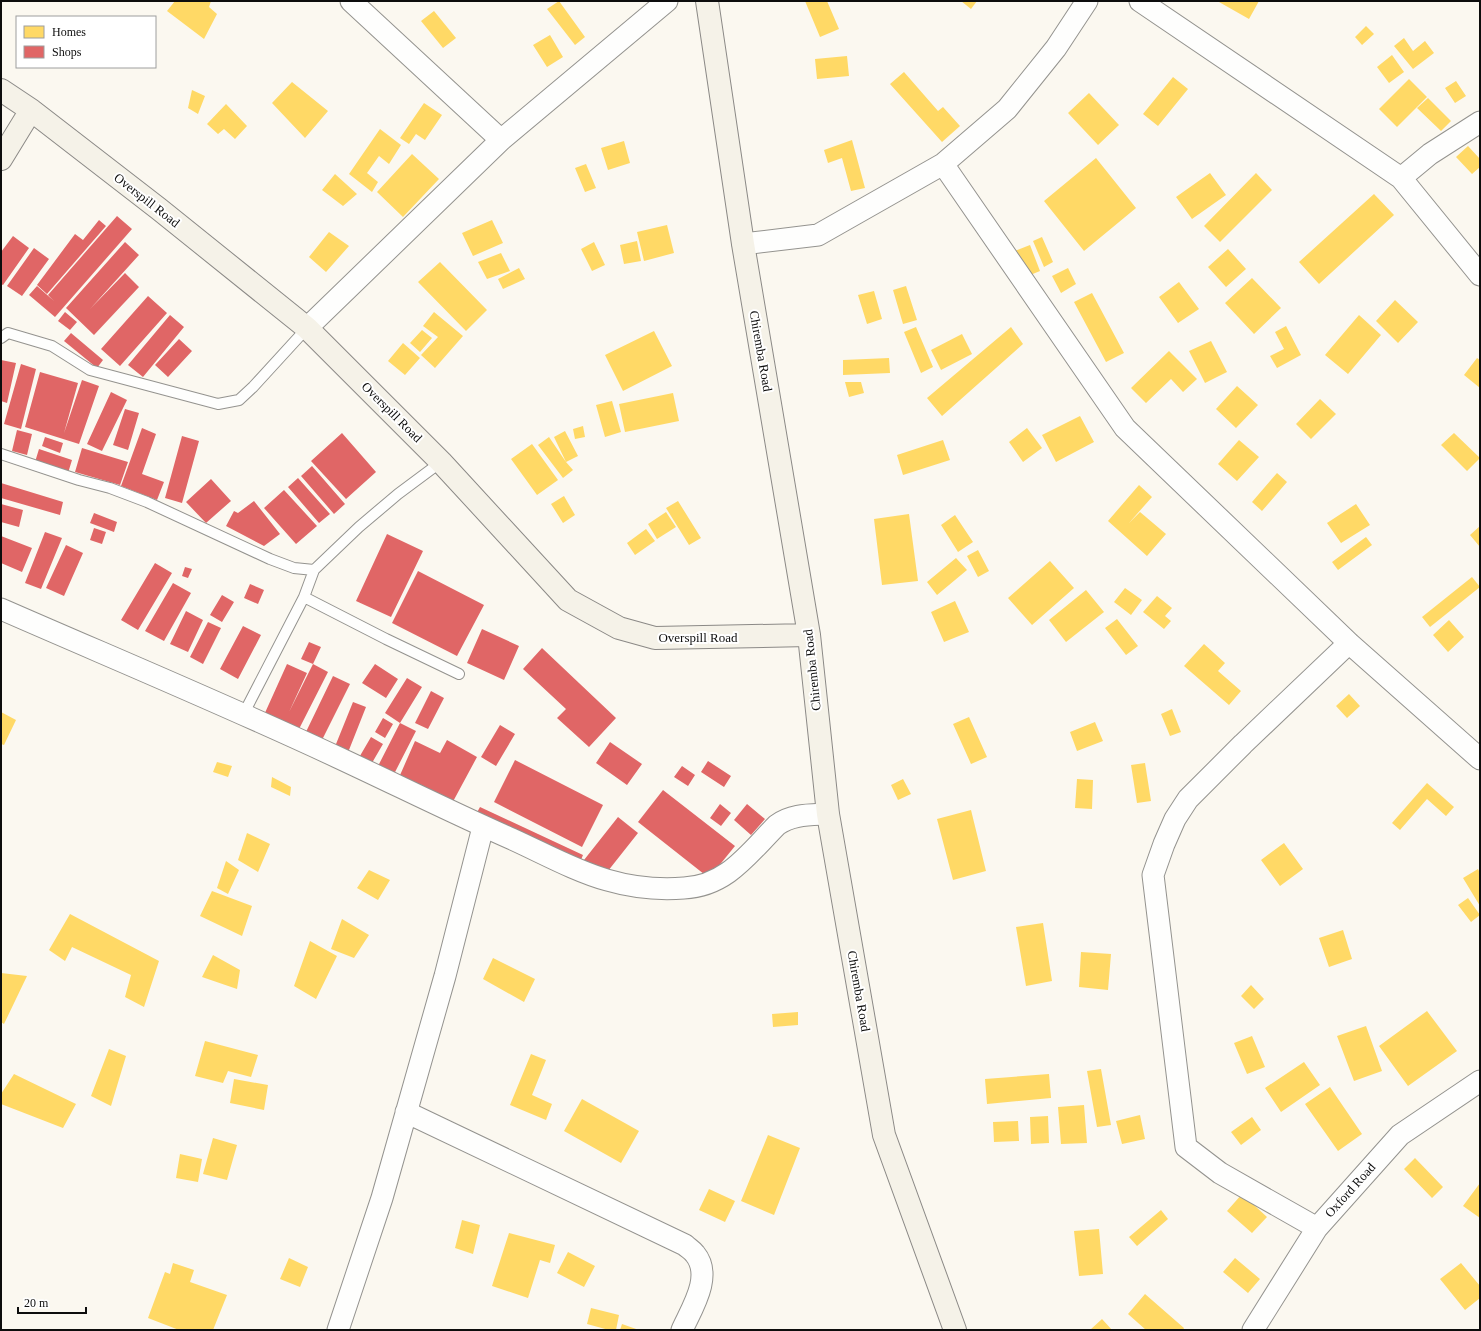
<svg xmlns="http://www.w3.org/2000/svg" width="1481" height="1331" font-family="'Times New Roman',serif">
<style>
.homes{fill:#ffd966}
.shops{fill:#e06666}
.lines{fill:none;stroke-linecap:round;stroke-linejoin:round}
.lane-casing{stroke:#94938f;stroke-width:12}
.street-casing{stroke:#94938f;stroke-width:23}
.secondary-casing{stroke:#8b8986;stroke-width:24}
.lane{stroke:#fefefd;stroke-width:10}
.street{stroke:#fefefd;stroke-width:21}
.secondary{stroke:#f5f2e8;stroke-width:22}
.labels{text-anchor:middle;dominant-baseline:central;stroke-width:4;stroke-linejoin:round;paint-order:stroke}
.street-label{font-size:13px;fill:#0d0d0d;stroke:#fff}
</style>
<rect width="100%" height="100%" fill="#fbf8f0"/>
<path class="homes" d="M 175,1 L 211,1 L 209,7 L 217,14 L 204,39 L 167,11 Z
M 559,1 L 585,37 L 575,45 L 547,9 Z
M 805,1 L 827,1 L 839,29 L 820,37 Z
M 961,1 L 977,1 L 971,9 Z
M 1220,1 L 1259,1 L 1249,19 L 1219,2 Z
M 434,11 L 456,38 L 443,48 L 421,21 Z
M 1366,26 L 1374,34 L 1362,45 L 1355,37 Z
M 550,35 L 563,57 L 547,67 L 533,45 Z
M 1404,38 L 1413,51 L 1425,41 L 1434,53 L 1413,69 L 1394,46 Z
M 1392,55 L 1404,72 L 1389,83 L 1377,67 Z
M 847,56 L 849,76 L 817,79 L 815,59 Z
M 904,72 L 938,111 L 943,107 L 960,126 L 942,142 L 890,84 Z
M 1173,77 L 1188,89 L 1158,126 L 1143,114 Z
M 1409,79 L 1427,97 L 1397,127 L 1379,109 Z
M 1456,81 L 1466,96 L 1455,103 L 1445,88 Z
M 292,82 L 328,111 L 305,138 L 272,103 Z
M 192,90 L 205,96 L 198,114 L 188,108 Z
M 1089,93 L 1119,125 L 1098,145 L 1068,113 Z
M 1428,98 L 1451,121 L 1441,131 L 1417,108 Z
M 424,103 L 442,115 L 425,140 L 416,134 L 409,144 L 400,138 Z
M 226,104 L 247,126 L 235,139 L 224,129 L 218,134 L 207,124 Z
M 380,129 L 401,145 L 389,164 L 379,156 L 367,173 L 378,182 L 372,192 L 349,174 Z
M 852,140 L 865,188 L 851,191 L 842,158 L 828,163 L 824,150 Z
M 624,141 L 630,163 L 608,170 L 601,148 Z
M 1468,146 L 1480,159 L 1480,167 L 1472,174 L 1456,157 Z
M 412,154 L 439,179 L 403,217 L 377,192 Z
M 1096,158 L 1136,208 L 1084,251 L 1044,201 Z
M 586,164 L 596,188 L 585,192 L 575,168 Z
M 1210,173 L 1226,195 L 1192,219 L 1176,197 Z
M 1256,173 L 1272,190 L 1220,242 L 1204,226 Z
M 335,174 L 357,194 L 343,206 L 322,190 Z
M 1374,194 L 1394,215 L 1319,284 L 1299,262 Z
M 492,220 L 503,243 L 473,256 L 462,233 Z
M 667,225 L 674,253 L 644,261 L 637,232 Z
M 329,232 L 349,246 L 326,272 L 309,257 Z
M 1042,237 L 1053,262 L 1044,267 L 1033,241 Z
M 637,241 L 641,261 L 624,264 L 620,245 Z
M 594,242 L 605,265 L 592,271 L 581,249 Z
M 1030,245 L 1040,271 L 1023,278 L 1012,252 Z
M 1228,249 L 1246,269 L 1226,287 L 1208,267 Z
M 501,253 L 510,271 L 487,279 L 478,262 Z
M 440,262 L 487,310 L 466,331 L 418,282 Z
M 519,268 L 525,279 L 503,289 L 498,279 Z
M 1068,268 L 1076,284 L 1061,293 L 1052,276 Z
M 1252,278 L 1281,308 L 1254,334 L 1225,303 Z
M 1179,282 L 1199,309 L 1178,323 L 1159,297 Z
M 906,286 L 917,320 L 903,324 L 893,290 Z
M 874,291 L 882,319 L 867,324 L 858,295 Z
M 1092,293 L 1124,353 L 1106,362 L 1074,302 Z
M 1395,300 L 1418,322 L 1398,343 L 1376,321 Z
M 434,312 L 463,336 L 435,368 L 421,355 L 438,337 L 423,326 Z
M 1359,315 L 1381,335 L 1348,374 L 1325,355 Z
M 1286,326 L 1301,355 L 1277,368 L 1270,356 L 1284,349 L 1275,332 Z
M 916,327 L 933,367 L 921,373 L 904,332 Z
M 1011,327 L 1023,344 L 942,416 L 927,398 Z
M 422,330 L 432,338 L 420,352 L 410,343 Z
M 654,331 L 672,366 L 623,391 L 605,355 Z
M 962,334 L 972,354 L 941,370 L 931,350 Z
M 1211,341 L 1227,372 L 1205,383 L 1189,351 Z
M 403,343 L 420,358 L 405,375 L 388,361 Z
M 1169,351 L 1197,379 L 1183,392 L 1171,379 L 1146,403 L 1131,388 Z
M 889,358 L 890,373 L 843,375 L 843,360 Z
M 1477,358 L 1480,360 L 1480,388 L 1464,375 Z
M 845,382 L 861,382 L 864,393 L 849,397 Z
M 1237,386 L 1258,405 L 1236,428 L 1216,409 Z
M 673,393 L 679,421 L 625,432 L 619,404 Z
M 1320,399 L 1336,414 L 1311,439 L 1296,424 Z
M 612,401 L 621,432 L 605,437 L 596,405 Z
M 1080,416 L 1094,442 L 1056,462 L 1042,435 Z
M 583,426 L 585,437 L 575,439 L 573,429 Z
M 1027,428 L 1042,448 L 1023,462 L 1009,442 Z
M 565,431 L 578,456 L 566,462 L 573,470 L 563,478 L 538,445 L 549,437 L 566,462 L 554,437 Z
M 1454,433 L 1480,458 L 1467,471 L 1441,445 Z
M 943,440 L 950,460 L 903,475 L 897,455 Z
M 1239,440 L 1259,457 L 1237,481 L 1218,464 Z
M 532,444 L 558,480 L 537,495 L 511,459 Z
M 1277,473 L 1287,482 L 1262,511 L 1252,502 Z
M 1139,485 L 1152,497 L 1129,523 L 1140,512 L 1166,534 L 1147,556 L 1108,521 Z
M 564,496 L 575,515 L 563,523 L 551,504 Z
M 678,501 L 701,538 L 689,545 L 666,508 Z
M 1356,504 L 1370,525 L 1341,543 L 1327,523 Z
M 666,512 L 676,527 L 657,539 L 648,524 Z
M 909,514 L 918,581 L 882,585 L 874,519 Z
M 955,515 L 973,542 L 958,552 L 941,525 Z
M 1480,526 L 1480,547 L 1470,535 Z
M 646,529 L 655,541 L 635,555 L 627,543 Z
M 1366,537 L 1372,545 L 1338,570 L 1332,562 Z
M 978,550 L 989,571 L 978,577 L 967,556 Z
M 956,558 L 967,570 L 937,595 L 927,582 Z
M 1050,561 L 1074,588 L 1032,625 L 1008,598 Z
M 1472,577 L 1480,587 L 1430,627 L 1422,617 Z
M 1125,588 L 1142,600 L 1131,615 L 1114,602 Z
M 1086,590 L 1104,612 L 1066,642 L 1049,620 Z
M 1157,596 L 1172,608 L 1165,616 L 1171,621 L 1164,629 L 1143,612 Z
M 955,601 L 969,632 L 944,642 L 931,612 Z
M 1117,619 L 1138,646 L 1126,655 L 1105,628 Z
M 1449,620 L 1464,637 L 1448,652 L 1433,635 Z
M 1204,644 L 1225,663 L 1218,671 L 1241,691 L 1229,705 L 1184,666 Z
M 1349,694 L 1360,706 L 1347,718 L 1336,706 Z
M 1172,709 L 1181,732 L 1170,736 L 1161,714 Z
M 1,712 L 16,720 L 4,745 L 1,744 Z
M 969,717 L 987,757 L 971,764 L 953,724 Z
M 1095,722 L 1103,741 L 1077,751 L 1070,732 Z
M 217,762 L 232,766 L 228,777 L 213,772 Z
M 1145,763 L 1151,801 L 1137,803 L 1131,765 Z
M 272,777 L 291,787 L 290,796 L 271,787 Z
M 903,779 L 911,794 L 898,800 L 891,785 Z
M 1077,779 L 1093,780 L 1092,809 L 1075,808 Z
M 1427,783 L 1454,807 L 1446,816 L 1427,799 L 1400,830 L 1392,823 Z
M 971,810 L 986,871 L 953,880 L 937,819 Z
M 247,833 L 270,844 L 258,872 L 238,860 Z
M 1284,843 L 1303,869 L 1280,886 L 1261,860 Z
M 226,861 L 239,870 L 228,894 L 217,888 Z
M 1478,869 L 1480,873 L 1480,906 L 1463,878 Z
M 369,870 L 390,880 L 378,900 L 357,888 Z
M 212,891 L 252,906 L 242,936 L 200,916 Z
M 1468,898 L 1480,915 L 1471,922 L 1458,905 Z
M 70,914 L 159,961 L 144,1007 L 125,997 L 131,975 L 72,947 L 65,961 L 49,950 Z
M 342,919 L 369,935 L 354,958 L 331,949 Z
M 1043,923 L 1052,981 L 1026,986 L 1016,927 Z
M 1343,930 L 1352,959 L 1329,967 L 1319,938 Z
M 310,941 L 337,956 L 316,999 L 294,986 Z
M 1081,952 L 1111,954 L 1108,990 L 1079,987 Z
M 213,955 L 240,970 L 237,989 L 202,977 Z
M 493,958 L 535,979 L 524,1002 L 483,979 Z
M 1,973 L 27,976 L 4,1024 L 1,1022 Z
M 1251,985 L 1264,999 L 1254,1009 L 1241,996 Z
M 1427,1011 L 1457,1051 L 1408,1086 L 1379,1046 Z
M 798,1012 L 798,1025 L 773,1027 L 772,1014 Z
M 1366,1026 L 1382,1071 L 1354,1081 L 1337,1036 Z
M 1252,1036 L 1265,1067 L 1247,1074 L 1234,1043 Z
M 205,1041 L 258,1055 L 251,1077 L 228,1071 L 223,1083 L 195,1076 Z
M 109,1049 L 126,1056 L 111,1106 L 91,1096 Z
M 531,1054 L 546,1060 L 532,1095 L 552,1104 L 546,1120 L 510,1105 Z
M 1304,1062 L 1320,1085 L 1281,1112 L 1265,1088 Z
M 1101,1069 L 1111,1125 L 1097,1127 L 1087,1071 Z
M 14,1074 L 76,1104 L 63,1128 L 1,1104 L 1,1094 Z
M 1049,1074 L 1051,1098 L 987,1104 L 985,1079 Z
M 234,1079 L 268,1085 L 264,1110 L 230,1103 Z
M 1330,1087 L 1362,1134 L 1338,1151 L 1305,1104 Z
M 582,1099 L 639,1131 L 621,1163 L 564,1131 Z
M 1084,1105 L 1087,1143 L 1061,1144 L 1058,1107 Z
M 1140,1115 L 1145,1139 L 1122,1144 L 1116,1121 Z
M 1048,1116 L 1049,1143 L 1031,1144 L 1030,1117 Z
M 1252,1117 L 1261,1130 L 1241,1145 L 1231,1132 Z
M 1018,1121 L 1019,1141 L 994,1142 L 993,1122 Z
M 768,1135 L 800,1148 L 774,1215 L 741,1201 Z
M 213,1138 L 237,1145 L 227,1180 L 203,1174 Z
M 180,1154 L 202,1159 L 198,1182 L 176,1178 Z
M 1415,1158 L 1443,1187 L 1432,1198 L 1404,1169 Z
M 1480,1183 L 1480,1218 L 1463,1206 Z
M 709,1189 L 735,1201 L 725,1222 L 699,1210 Z
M 1242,1194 L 1267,1217 L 1252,1233 L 1227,1211 Z
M 1161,1210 L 1168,1219 L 1137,1246 L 1129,1237 Z
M 462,1220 L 480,1225 L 473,1254 L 455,1248 Z
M 1099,1229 L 1103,1274 L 1079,1276 L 1074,1231 Z
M 509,1233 L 555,1245 L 550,1263 L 540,1260 L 528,1298 L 492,1286 Z
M 568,1252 L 595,1266 L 584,1287 L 557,1273 Z
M 289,1258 L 308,1267 L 300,1287 L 280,1279 Z
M 1235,1258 L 1260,1279 L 1248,1293 L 1223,1272 Z
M 173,1263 L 194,1270 L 190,1282 L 227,1295 L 213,1330 L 179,1330 L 148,1318 L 165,1272 L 170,1274 Z
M 1461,1263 L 1480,1286 L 1480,1298 L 1465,1310 L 1440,1279 Z
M 1145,1294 L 1184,1328 L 1183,1330 L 1146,1330 L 1128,1314 Z
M 591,1308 L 619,1315 L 616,1330 L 609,1330 L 587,1324 Z
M 1102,1319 L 1112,1330 L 1090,1330 Z
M 622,1324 L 639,1330 L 620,1330 Z"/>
<path class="shops" d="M 117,216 L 132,229 L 55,317 L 29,295 L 37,286 L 54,301 L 48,295 Z
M 99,220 L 106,226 L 47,294 L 37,285 L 75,234 L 83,240 Z
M 13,236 L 29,248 L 3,285 L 1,284 L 1,252 Z
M 125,242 L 139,255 L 90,309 L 125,273 L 139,287 L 94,335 L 66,308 Z
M 34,248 L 49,259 L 22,296 L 7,286 Z
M 148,296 L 167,313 L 120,366 L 101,349 Z
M 65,312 L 77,322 L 70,330 L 58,321 Z
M 170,315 L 184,327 L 143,377 L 128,365 Z
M 71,333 L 103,360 L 97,368 L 64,341 Z
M 179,339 L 192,351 L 168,377 L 155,365 Z
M 1,360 L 16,363 L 7,403 L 1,401 Z
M 21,364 L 36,369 L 21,429 L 4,424 Z
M 40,372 L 78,383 L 64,433 L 82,380 L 99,386 L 79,444 L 25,427 Z
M 111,392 L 127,400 L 102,451 L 87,444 Z
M 125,409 L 139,413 L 128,450 L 113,445 Z
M 142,428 L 156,434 L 142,474 L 164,482 L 157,500 L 121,486 Z
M 17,430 L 32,434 L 27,455 L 12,451 Z
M 342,433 L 376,472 L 346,499 L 311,461 Z
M 182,436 L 199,441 L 182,503 L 165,498 Z
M 45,437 L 63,443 L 60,453 L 42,446 Z
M 82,448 L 128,462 L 120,485 L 75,472 Z
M 39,449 L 72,460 L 68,473 L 35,462 Z
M 312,466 L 345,504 L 334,514 L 301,476 Z
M 298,478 L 330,514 L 319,523 L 288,487 Z
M 211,479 L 231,501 L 206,523 L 186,502 Z
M 1,483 L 63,502 L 60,515 L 1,498 Z
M 284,490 L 317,526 L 296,544 L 264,508 Z
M 254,501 L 280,534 L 264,546 L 226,526 L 234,511 L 240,514 L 238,513 Z
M 1,504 L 23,510 L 19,527 L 1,522 Z
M 94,513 L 117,522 L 114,532 L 90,523 Z
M 94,528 L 106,532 L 102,544 L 90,540 Z
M 45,532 L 62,538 L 41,589 L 25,583 Z
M 387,534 L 423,551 L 391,617 L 356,601 Z
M 1,536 L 32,548 L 22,572 L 1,563 Z
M 66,545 L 83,553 L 64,596 L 46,588 Z
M 155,563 L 172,573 L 138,630 L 121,620 Z
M 185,567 L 192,569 L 188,578 L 182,576 Z
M 418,571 L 484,605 L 457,656 L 392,623 Z
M 173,583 L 191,593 L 164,641 L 145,631 Z
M 250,584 L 264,590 L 258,604 L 244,598 Z
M 222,595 L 234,602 L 222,622 L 210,615 Z
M 186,611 L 203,620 L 188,652 L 170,644 Z
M 208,622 L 221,628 L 203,664 L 190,657 Z
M 243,626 L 261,635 L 238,679 L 220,669 Z
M 482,629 L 519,646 L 504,680 L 467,663 Z
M 309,642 L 321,647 L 313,664 L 328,672 L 298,731 L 264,715 L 287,664 L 307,673 L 289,712 L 313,664 L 301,659 Z
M 542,648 L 616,718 L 589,747 L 557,718 L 566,709 L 523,669 Z
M 375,664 L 398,679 L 386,698 L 362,683 Z
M 333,676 L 350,684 L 320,744 L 304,736 Z
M 407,678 L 422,687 L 400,723 L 416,731 L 392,778 L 376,770 L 400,723 L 385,713 Z
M 431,691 L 444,698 L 428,729 L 415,723 Z
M 353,702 L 366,707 L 347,755 L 334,749 Z
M 383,718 L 393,724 L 385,738 L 375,732 Z
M 500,725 L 515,734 L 496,766 L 481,757 Z
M 371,737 L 383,744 L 369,768 L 357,761 Z
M 447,740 L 477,757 L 449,809 L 397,782 L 415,741 L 440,753 Z
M 610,742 L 642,764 L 627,785 L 596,763 Z
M 515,760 L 603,805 L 582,847 L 494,802 Z
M 708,761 L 731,776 L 724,787 L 701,772 Z
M 682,766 L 695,775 L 688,786 L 674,777 Z
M 663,790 L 735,846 L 709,878 L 638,822 Z
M 720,804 L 731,813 L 721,826 L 710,818 Z
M 747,804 L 765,819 L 751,835 L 734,820 Z
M 480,807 L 583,855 L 578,867 L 474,818 Z
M 618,817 L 638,833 L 604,876 L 584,860 Z"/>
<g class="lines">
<g class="lane-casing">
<path id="lane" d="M 1,338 L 8,333 L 52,346 L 90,370 L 218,404 L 239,400 L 253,387 L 307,328
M 1,454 L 79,480 L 110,488 L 147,502 L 270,559 L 294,568 L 314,570
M 304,597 L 386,639 L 459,674
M 243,715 L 304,597 L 314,570 L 359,527 L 398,494 L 441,462"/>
</g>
<g class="street-casing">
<path id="street" d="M 351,1 L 501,140
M 1140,1 L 1401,178 L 1480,275
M 943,164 L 1125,428 L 1349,643 L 1480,759
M 1401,178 L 1430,154 L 1480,122
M 743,244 L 818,235 L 943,164 L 1007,109 L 1056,48 L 1087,1
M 307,328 L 501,140 L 667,1
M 1,609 C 113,658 226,705 337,757 C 395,784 453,813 512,839 C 543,853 575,871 607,880 C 631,887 659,890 684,888 C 727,886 749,853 777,825 C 792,814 810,815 828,814
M 406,1112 L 685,1245 C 688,1248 692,1250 695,1254 C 713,1276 692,1308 682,1330
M 1317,1228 L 1220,1173 L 1186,1147 L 1153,875 L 1164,844 L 1175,819 L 1188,799 L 1243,744 L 1349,643
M 338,1330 L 382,1198 L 445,976 L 483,827
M 1253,1330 L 1317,1228 L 1400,1135 L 1480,1081"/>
</g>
<g class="secondary-casing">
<path id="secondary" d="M 707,1 L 743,244 L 809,635 L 828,814 L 884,1135 L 955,1330
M 1,90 L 31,110 L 159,209 L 307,328 L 441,462 L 568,600 L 619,628 L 655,638 L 809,635
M 1,159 L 31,110"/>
</g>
<use href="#lane" class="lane"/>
<use href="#street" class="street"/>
<use href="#secondary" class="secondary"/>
</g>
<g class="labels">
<g class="street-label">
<text transform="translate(147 200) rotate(38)">Overspill Road</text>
<text transform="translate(761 351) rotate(80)">Chiremba Road</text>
<text transform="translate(392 412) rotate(45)">Overspill Road</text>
<text x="698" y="637">Overspill Road</text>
<text transform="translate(812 670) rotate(-96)">Chiremba Road</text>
<text transform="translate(859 991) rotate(80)">Chiremba Road</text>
<text transform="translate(1350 1190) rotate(-48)">Oxford Road</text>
</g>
</g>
<rect width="1481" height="1331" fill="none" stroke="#0d0d0d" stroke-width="4"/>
<rect x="16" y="16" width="140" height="52" fill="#ffffff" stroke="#9e9e9e"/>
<rect x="24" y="26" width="20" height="12" fill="#ffd966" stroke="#9e9e9e"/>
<text x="52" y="36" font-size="12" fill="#0d0d0d">Homes</text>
<rect x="24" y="46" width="20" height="12" fill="#e06666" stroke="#9e9e9e"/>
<text x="52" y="56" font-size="12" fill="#0d0d0d">Shops</text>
<path d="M18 1307v6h68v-6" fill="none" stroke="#0d0d0d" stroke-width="2"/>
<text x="24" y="1307" font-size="12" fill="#0d0d0d" stroke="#ffffff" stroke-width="3" paint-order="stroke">20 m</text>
</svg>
